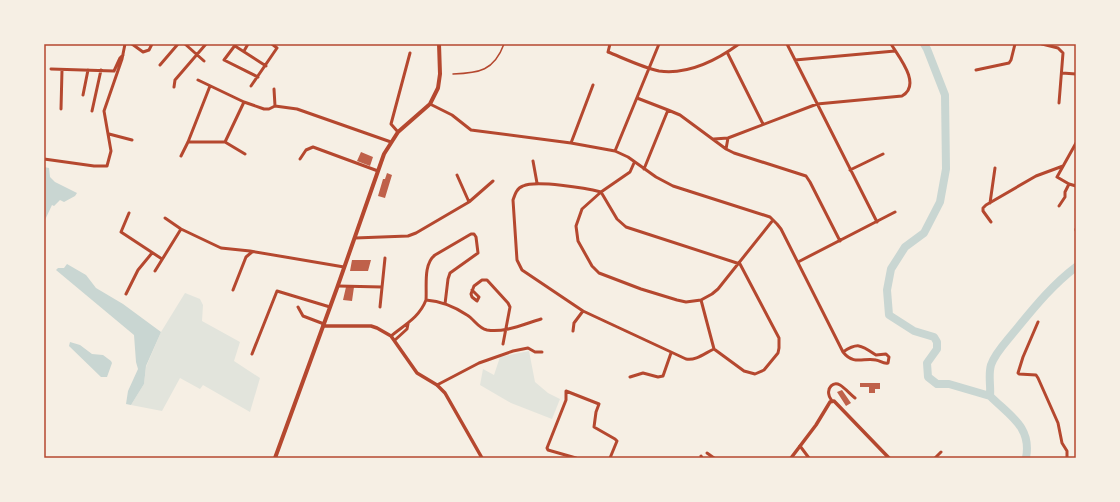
<svg xmlns="http://www.w3.org/2000/svg" width="1120" height="502" font-family="'Asap Condensed',sans-serif">
<style>
.green{fill:#e2e4dc}
.water{fill:#c9d6d2}
.lines{fill:none;stroke-linecap:round;stroke-linejoin:round}
.river{stroke:#c9d6d2;stroke-width:8}
.building{fill:#bf614a}
.service{stroke:#b5482f;stroke-width:1.5}
.minor{stroke:#b5482f;stroke-width:3}
.tertiary{stroke:#b5482f;stroke-width:3.5}
.secondary{stroke:#b5482f;stroke-width:4}
.neatline{fill:none;stroke:#b5482f;stroke-width:1.5}
</style>
<rect width="100%" height="100%" fill="#f6efe4"/>
<path class="green" d="M 185,293 L 200,299 L 203,305 L 202,321 L 240,342 L 234,361 L 260,378 L 250,412 L 203,385 L 200,389 L 180,378 L 162,411 L 131,405 L 144,384 L 146,367 L 161,332 Z
M 529,351 L 535,382 L 548,393 L 560,399 L 552,419 L 511,403 L 480,385 L 483,369 L 494,375 L 500,357 Z"/>
<path class="water" d="M 44,167 L 49,168 L 50,177 L 55,182 L 77,193 L 75,196 L 64,202 L 60,200 L 54,206 L 52,205 L 44,222 Z
M 67,264 L 86,275 L 96,288 L 123,304 L 161,332 L 146,366 L 144,384 L 131,405 L 126,404 L 128,391 L 138,369 L 136,362 L 134,335 L 56,270 L 58,268 L 64,268 Z
M 70,342 L 80,345 L 92,354 L 103,355 L 111,361 L 112,363 L 107,377 L 101,377 L 69,346 Z"/>
<g class="lines">
<path class="river" d="M 924,44 L 927,49 L 945,95 L 946,169 L 940,202 L 924,233 L 905,247 L 891,269 L 887,290 L 889,315 L 914,331 L 934,337 L 937,342 L 937,349 L 927,363 L 928,377 L 937,384 L 949,384 L 990,396
M 1026,458 C 1032,427 1010,416 990,396 C 991,386 988,375 991,365 C 995,353 1006,342 1014,332 C 1033,309 1052,285 1076,267"/>
</g>
<path class="building" d="M 361,152 L 373,157 L 370,166 L 357,161 Z
M 387,173 L 392,175 L 385,198 L 378,196 L 383,179 L 385,179 Z
M 352,260 L 371,260 L 368,271 L 350,271 Z
M 346,287 L 354,287 L 352,301 L 343,300 Z
M 860,383 L 880,383 L 880,389 L 875,389 L 875,393 L 869,393 L 869,387 L 860,387 Z
M 842,390 L 851,403 L 846,406 L 837,392 Z"/>
<g class="lines">
<path class="service" d="M 453,74 C 479,73 494,71 504,44"/>
<path class="minor" d="M 132,44 L 143,52 L 149,50 L 152,44
M 185,44 L 204,61
M 236,44 L 224,60 L 258,77
M 610,44 L 608,52 C 623,58 644,68 659,71 C 688,75 717,60 739,44
M 787,44 L 877,222
M 1042,44 L 1058,48 L 1063,53 L 1059,103
M 235,46 L 266,66
M 244,51 L 248,44
M 727,52 L 763,124
M 795,60 L 895,51
M 160,65 L 178,44
M 51,69 L 114,71 L 120,58 L 123,55
M 976,70 L 1009,63 L 1011,60 L 1015,44
M 1062,73 L 1076,74
M 198,80 L 244,102 L 264,109 L 269,109 L 275,106 L 297,109 L 391,142
M 251,86 L 277,48 L 272,44
M 174,87 L 175,80 L 206,44
M 274,89 L 275,106
M 83,95 L 88,70
M 637,98 L 668,110 L 680,115 L 726,149 L 734,153 L 806,176 L 810,182 L 840,241
M 430,104 L 452,115 L 471,130 L 571,143 L 615,151 L 628,157 L 656,177 L 673,186 L 770,217 L 777,224 L 781,229 L 843,352 C 854,366 864,357 876,360 C 881,361 883,364 888,363 L 889,357 L 886,354 L 876,355
M 61,109 L 62,70
M 92,111 L 101,70
M 398,132 L 391,124 L 410,53
M 109,134 L 132,140
M 714,139 L 728,138 L 817,104 L 902,96 C 922,85 899,57 891,44
M 188,142 L 225,142 L 245,154
M 225,142 L 244,102
M 571,143 L 593,85
M 1076,143 L 1057,177 L 1069,184 L 1076,186
M 726,149 L 728,138
M 615,151 L 659,44
M 181,156 L 188,142 L 210,86
M 44,159 L 94,166 L 107,166 L 111,151 L 104,111 L 122,59 L 125,44
M 300,159 L 306,150 L 313,147 L 378,171
M 533,161 L 537,183
M 634,163 L 630,172 L 601,192 L 582,209 L 576,226 L 578,241 L 592,266 L 599,273 L 641,289 L 677,300 L 686,302 L 701,300 L 712,294 L 718,289 L 773,220
M 644,169 L 668,110
M 850,170 L 883,154
M 457,175 L 469,202
M 990,203 L 995,168
M 1059,206 L 1065,197 L 1065,192 L 1069,184
M 129,213 L 121,232 L 162,259
M 165,218 L 181,229 L 221,248 L 250,251 L 344,267
M 991,222 L 983,211 L 983,208 L 986,205 L 1036,176 L 1063,166
M 1076,230 L 1076,229
M 355,238 L 408,236 L 416,233 L 469,202 L 493,181
M 798,262 L 895,212
M 155,271 L 181,229
M 338,286 L 382,287
M 233,290 L 246,257 L 252,252
M 472,290 L 479,297 L 477,301 L 472,297 L 471,294 L 474,286 L 482,280 L 487,280 L 508,303 L 510,307 L 503,344
M 126,294 L 138,270 L 152,253
M 426,300 C 427,287 423,264 435,255 L 471,234 L 474,234 L 476,237 L 478,253 L 450,273 L 448,279 L 445,304
M 701,300 L 714,349 L 744,371 L 755,374 L 764,370 L 778,353 L 779,348 L 779,338 L 740,264 L 626,227 L 617,219 L 601,192 C 586,188 536,180 523,186 C 517,188 515,194 513,200 L 517,260 L 522,270 L 583,311 L 686,359 C 696,361 705,353 714,349
M 298,307 L 303,316 L 324,324
M 380,307 L 385,258
M 1038,322 L 1023,357 L 1018,373 L 1019,374 L 1036,375 L 1038,378 L 1058,423 L 1062,443 L 1067,451 L 1067,458
M 573,331 L 574,323 L 583,311
M 391,336 C 404,325 419,318 426,300 C 440,301 455,307 467,315 C 474,319 478,328 487,330 C 505,333 524,324 541,319
M 395,340 L 407,329 L 408,324
M 843,352 C 858,342 861,345 876,355
M 252,354 L 277,291 L 330,307
M 630,377 L 643,373 L 658,377 L 663,376 L 671,353
M 437,385 L 479,363 L 513,351 L 528,348 L 535,352 L 542,352
M 832,401 C 831,399 829,397 829,395 C 827,388 833,381 840,385 C 845,388 850,394 855,398
M 800,446 L 809,458
M 707,453 L 714,458
M 701,456 L 702,458
M 576,458 L 548,450 L 547,448 L 566,400 L 566,391 L 599,404 L 596,412 L 594,427 L 615,439 L 617,441 L 610,458
M 935,458 L 941,452"/>
<path class="tertiary" d="M 323,326 L 371,326 L 377,328 L 391,336 L 417,373 L 437,385 L 445,393 L 482,458
M 791,458 L 816,425 L 830,402 L 834,401 L 889,458"/>
<path class="secondary" d="M 275,458 L 337,288 L 384,154 L 398,132 L 430,104 L 438,88 L 440,74 L 439,44"/>
</g>
<rect width="1120" height="502" fill="none" stroke="#f6efe4" stroke-width="90"/>
<rect x="45" y="45" width="1030" height="412" class="neatline"/>
</svg>
